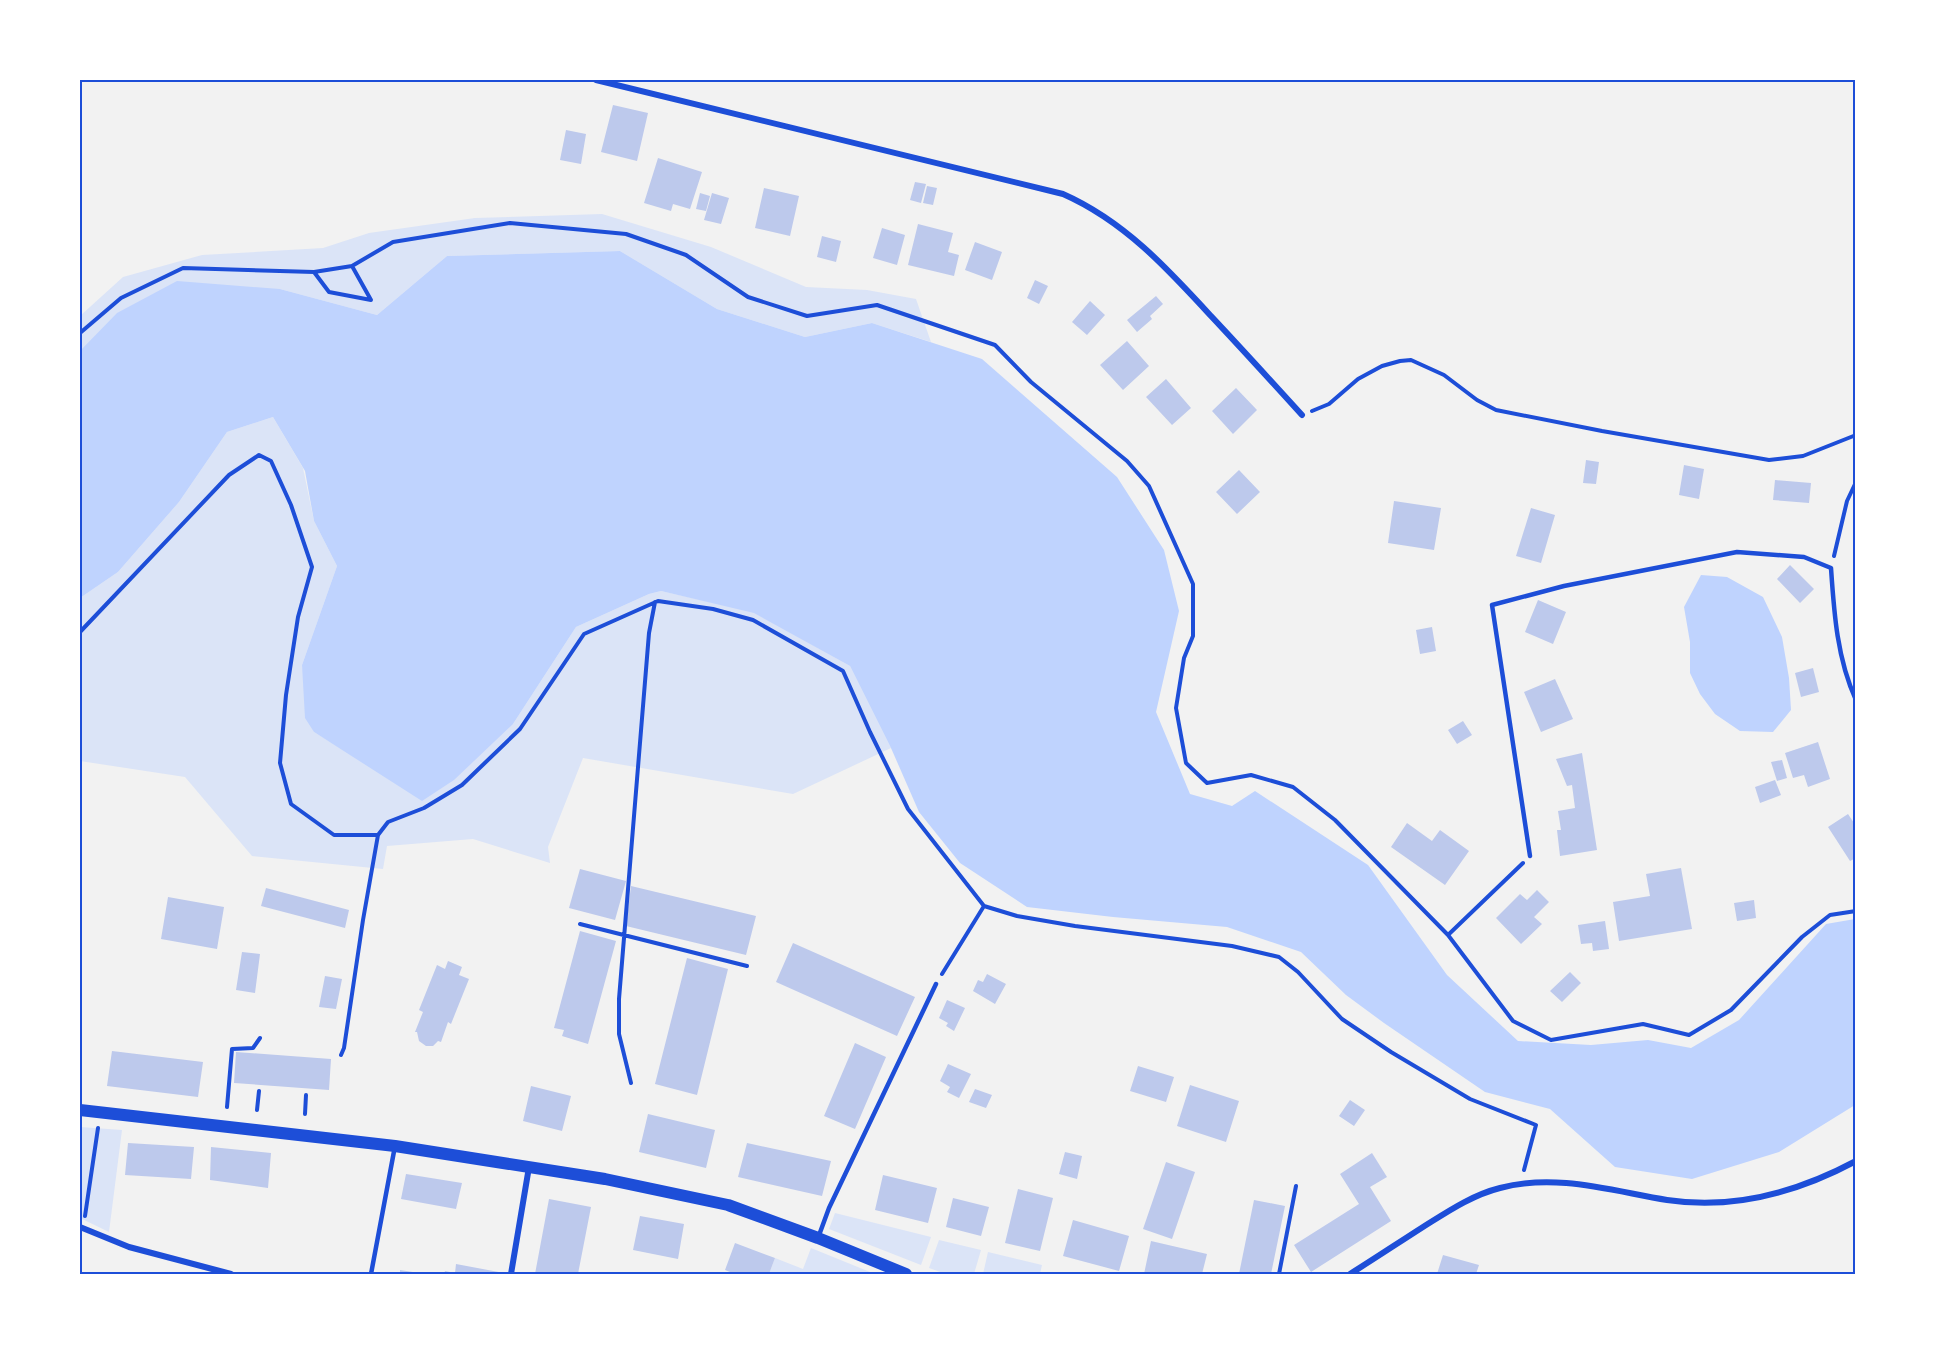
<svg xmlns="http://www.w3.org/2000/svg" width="1935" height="1354" font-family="'Noto Sans',sans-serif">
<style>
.green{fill:#dbe4f7}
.water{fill:#bfd3fe}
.building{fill:#bdc9ec}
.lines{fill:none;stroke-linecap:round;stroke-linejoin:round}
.path{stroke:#1d4ed8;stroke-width:4}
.service{stroke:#1d4ed8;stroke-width:4.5}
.minor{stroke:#1d4ed8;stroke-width:6}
.secondary{stroke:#1d4ed8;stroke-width:12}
.neatline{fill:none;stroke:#1d4ed8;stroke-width:2}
</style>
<rect width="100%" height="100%" fill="#f2f2f2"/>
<path class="green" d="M 602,214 L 711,247 L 806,287 L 867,290 L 916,299 L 931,342 L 872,323 L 805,337 L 717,309 L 620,251 L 447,256 L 377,315 L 280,289 L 80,351 L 80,316 L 123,277 L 202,255 L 323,248 L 369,233 L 475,218 Z
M 273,417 L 303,468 L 314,521 L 337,566 L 302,665 L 314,732 L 340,748 L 513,724 L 576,627 L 649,594 L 661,591 L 754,612 L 850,666 L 891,748 L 793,794 L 583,758 L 548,847 L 550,863 L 473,839 L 387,846 L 383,869 L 252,856 L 185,777 L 80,761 L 80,598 L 118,572 L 179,502 L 227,432 Z
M 80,1127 L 122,1130 L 109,1232 L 80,1218 Z
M 835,1213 L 931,1237 L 921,1265 L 829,1229 Z
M 939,1240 L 981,1250 L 974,1274 L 946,1274 L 929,1268 Z
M 811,1248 L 875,1274 L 769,1274 L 775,1258 L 803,1269 Z
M 988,1252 L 1042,1265 L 1040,1274 L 983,1274 Z"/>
<path class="water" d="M 620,251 L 717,309 L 805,337 L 872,323 L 982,359 L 1117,477 L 1164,550 L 1179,611 L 1156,712 L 1190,794 L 1232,806 L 1255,791 L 1368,865 L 1447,975 L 1518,1041 L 1591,1045 L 1648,1040 L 1691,1048 L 1739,1020 L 1826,924 L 1855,919 L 1855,1105 L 1779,1152 L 1692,1179 L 1615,1167 L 1550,1109 L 1485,1092 L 1384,1023 L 1346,995 L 1301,952 L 1227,927 L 1113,917 L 1027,907 L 960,863 L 919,812 L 891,748 L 850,666 L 754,613 L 661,591 L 649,594 L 576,627 L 513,724 L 454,780 L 422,801 L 314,732 L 305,718 L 302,665 L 337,566 L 314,521 L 305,471 L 273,417 L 227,432 L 179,502 L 118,572 L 80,598 L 80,351 L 117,313 L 177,281 L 280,289 L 377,315 L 447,256 Z
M 1701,575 L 1727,577 L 1763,597 L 1782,637 L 1789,678 L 1791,710 L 1773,732 L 1740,731 L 1715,714 L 1700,694 L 1690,673 L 1690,642 L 1684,607 Z"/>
<path class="building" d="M 613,105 L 648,113 L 637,161 L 601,152 Z
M 566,130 L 586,134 L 581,164 L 560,160 Z
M 658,158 L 702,172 L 690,209 L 673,204 L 671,211 L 644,203 Z
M 915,182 L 926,184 L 921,203 L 910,200 Z
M 927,186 L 937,188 L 933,205 L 923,203 Z
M 764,188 L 799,196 L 790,236 L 755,228 Z
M 700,193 L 710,196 L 706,211 L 696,209 Z
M 712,193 L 729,198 L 721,224 L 704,220 Z
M 918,224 L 953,233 L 948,252 L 959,255 L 954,276 L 908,265 Z
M 882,228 L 905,235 L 897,265 L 873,258 Z
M 822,236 L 841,241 L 836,262 L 817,257 Z
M 975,242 L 1002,252 L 992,280 L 965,270 Z
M 1035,280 L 1048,286 L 1039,304 L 1027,298 Z
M 1156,296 L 1163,304 L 1150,316 L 1152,319 L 1137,332 L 1127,320 Z
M 1090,301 L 1105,315 L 1087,335 L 1072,322 Z
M 1127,341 L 1149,366 L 1123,390 L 1100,365 Z
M 1166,379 L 1191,408 L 1172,425 L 1146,397 Z
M 1236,388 L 1257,410 L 1233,434 L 1212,411 Z
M 1586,460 L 1599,462 L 1596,484 L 1583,483 Z
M 1684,465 L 1704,469 L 1699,499 L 1679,495 Z
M 1239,470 L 1260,492 L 1237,514 L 1216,492 Z
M 1775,480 L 1811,483 L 1809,503 L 1773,500 Z
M 1394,501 L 1441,508 L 1434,550 L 1388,543 Z
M 1531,508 L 1555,515 L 1541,563 L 1516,556 Z
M 1790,565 L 1814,589 L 1800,603 L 1777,579 Z
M 1538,600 L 1566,612 L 1553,644 L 1525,632 Z
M 1432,627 L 1436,651 L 1420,654 L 1416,630 Z
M 1813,668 L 1819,692 L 1801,697 L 1795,673 Z
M 1555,679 L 1573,719 L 1541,732 L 1524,692 Z
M 1463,721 L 1472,735 L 1457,744 L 1448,730 Z
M 1818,742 L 1830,779 L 1808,787 L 1804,775 L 1793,778 L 1785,753 Z
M 1582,753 L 1597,850 L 1560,856 L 1557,830 L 1561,830 L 1558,811 L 1575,808 L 1572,785 L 1567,786 L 1556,759 Z
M 1782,760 L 1787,778 L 1777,781 L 1771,762 Z
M 1775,780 L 1781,795 L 1760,803 L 1755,787 Z
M 1848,814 L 1856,826 L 1856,858 L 1850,861 L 1828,827 Z
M 1407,823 L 1432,841 L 1440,830 L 1469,851 L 1445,885 L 1391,847 Z
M 1681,868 L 1692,929 L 1619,941 L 1613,902 L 1650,896 L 1646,874 Z
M 580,869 L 626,881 L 615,920 L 569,908 Z
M 631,886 L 756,916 L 746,955 L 626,926 Z
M 266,888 L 349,910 L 345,928 L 261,906 Z
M 1537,890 L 1549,902 L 1534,917 L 1542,924 L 1521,944 L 1496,918 L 1520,894 L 1527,900 Z
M 168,897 L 224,907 L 217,949 L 161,939 Z
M 1754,900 L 1756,918 L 1737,921 L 1734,903 Z
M 1605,921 L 1609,949 L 1593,951 L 1592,943 L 1581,944 L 1578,925 Z
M 580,931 L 616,941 L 588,1044 L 562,1036 L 564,1030 L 554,1028 Z
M 793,943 L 915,997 L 897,1036 L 776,982 Z
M 242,952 L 260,954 L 255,993 L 236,990 Z
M 687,958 L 728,969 L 697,1095 L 655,1084 Z
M 448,961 L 462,967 L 459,975 L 469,979 L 451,1024 L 448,1022 L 441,1042 L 438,1041 L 433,1046 L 426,1046 L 419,1041 L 417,1032 L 415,1032 L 423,1012 L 419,1010 L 437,965 L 445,969 Z
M 1570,972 L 1581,983 L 1562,1002 L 1550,991 Z
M 987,974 L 1006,984 L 995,1004 L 973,991 L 978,980 L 983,982 Z
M 325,976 L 342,979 L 336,1009 L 319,1007 Z
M 947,1000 L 965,1008 L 954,1031 L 946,1026 L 948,1023 L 939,1018 Z
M 855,1043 L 886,1057 L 855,1129 L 824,1116 Z
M 112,1051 L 203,1062 L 198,1097 L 107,1086 Z
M 236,1052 L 331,1059 L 329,1090 L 234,1083 Z
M 948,1064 L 971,1074 L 959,1098 L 947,1092 L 950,1087 L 940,1081 Z
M 1138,1066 L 1174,1077 L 1166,1102 L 1130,1091 Z
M 1190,1085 L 1239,1101 L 1226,1142 L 1177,1126 Z
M 531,1086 L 571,1096 L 562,1131 L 523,1121 Z
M 975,1089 L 992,1095 L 986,1108 L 969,1102 Z
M 1350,1100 L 1365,1110 L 1354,1126 L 1339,1116 Z
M 648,1114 L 715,1130 L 706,1168 L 639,1152 Z
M 128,1143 L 194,1147 L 191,1179 L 125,1175 Z
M 747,1143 L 831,1161 L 822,1196 L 738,1177 Z
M 211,1147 L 271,1153 L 268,1188 L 210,1180 Z
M 1065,1152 L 1082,1156 L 1077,1179 L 1059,1174 Z
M 1372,1153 L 1387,1177 L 1370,1187 L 1391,1221 L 1311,1272 L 1294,1245 L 1359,1204 L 1340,1174 Z
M 1166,1162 L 1195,1172 L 1172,1239 L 1143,1229 Z
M 406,1174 L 462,1183 L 456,1209 L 401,1199 Z
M 883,1175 L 937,1188 L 928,1223 L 875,1210 Z
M 1018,1189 L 1053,1198 L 1040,1251 L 1005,1243 Z
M 953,1198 L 989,1207 L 981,1236 L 946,1227 Z
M 549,1199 L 591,1207 L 578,1274 L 535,1274 Z
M 1254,1200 L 1285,1206 L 1271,1274 L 1239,1274 Z
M 640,1216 L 684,1224 L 678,1259 L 633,1250 Z
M 1073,1220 L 1129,1236 L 1119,1271 L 1063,1256 Z
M 1151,1241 L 1207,1254 L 1202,1274 L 1144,1274 Z
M 735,1243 L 775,1258 L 769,1274 L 735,1274 L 725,1270 Z
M 1443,1255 L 1479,1265 L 1476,1274 L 1437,1274 Z
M 456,1264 L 504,1273 L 504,1274 L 444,1274 L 445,1271 L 455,1273 Z
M 400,1270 L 419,1273 L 419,1274 L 400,1274 Z"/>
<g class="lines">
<path class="path" d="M 314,272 L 329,292 L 371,300 L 352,266
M 80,333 L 121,298 L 183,268 L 314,272 L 352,266 L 393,242 L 510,223 L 626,234 L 686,255 L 748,297 L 807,316 L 877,305 L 995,345 L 1031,382 L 1127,461 L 1149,486 L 1193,584 L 1193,636 L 1184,658 L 1176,708 L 1186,763 L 1207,783 L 1251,775 L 1293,787 L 1335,820 L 1448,935 L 1513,1021 L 1551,1040 L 1643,1024 L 1689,1035 L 1731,1010 L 1802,937 L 1830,915 L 1856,911
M 1312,411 L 1329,404 L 1358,379 L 1382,366 L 1400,361 L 1411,360 L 1444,375 L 1477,400 L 1496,410 L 1602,431 L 1769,460 L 1803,456 L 1856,435
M 1834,556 L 1847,501 L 1856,482
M 80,632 L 229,475 L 259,455 L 271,461 L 291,505 L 312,567 L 298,617 L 286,695 L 280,763 L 291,804 L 334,835 L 378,835
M 580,924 L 747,966
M 1448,935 L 1523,863
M 942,974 L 984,906
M 341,1055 L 344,1048 L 363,920 L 378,835 L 388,822 L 424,808 L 462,785 L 520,729 L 584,634 L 658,601 L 713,609 L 753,620 L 843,671 L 870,732 L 908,809 L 984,906 L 1017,916 L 1075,926 L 1232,946 L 1279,957 L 1298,972 L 1342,1019 L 1391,1052 L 1470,1099 L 1536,1125 L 1524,1170
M 631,1083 L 619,1034 L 619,999 L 649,633 L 655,602
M 227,1107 L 232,1049 L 253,1048 L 260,1038
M 257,1110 L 259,1091
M 305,1114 L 306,1095
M 85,1216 L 98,1128
M 1279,1274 L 1296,1186"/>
<path class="service" d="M 1530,856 L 1492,605 L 1564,586 L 1737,552 L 1804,557 L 1831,568 C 1834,612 1837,659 1856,700
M 818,1238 L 829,1208 L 936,984
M 371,1274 L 395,1146"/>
<path class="minor" d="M 596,80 L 1063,194 C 1124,221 1167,268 1211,316 C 1242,349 1272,382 1302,415
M 80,1227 L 129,1247 L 231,1274
M 511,1274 L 529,1167
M 1350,1274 C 1374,1259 1398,1243 1423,1227 C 1447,1212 1472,1195 1500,1188 C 1556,1173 1612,1191 1667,1200 C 1733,1210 1798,1192 1856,1161"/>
<path class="secondary" d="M 80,1110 L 395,1146 L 605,1179 L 728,1205 L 818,1238 L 906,1274"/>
</g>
<rect width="1935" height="1354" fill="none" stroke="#ffffff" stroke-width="162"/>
<rect x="81" y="81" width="1773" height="1192" class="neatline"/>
</svg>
